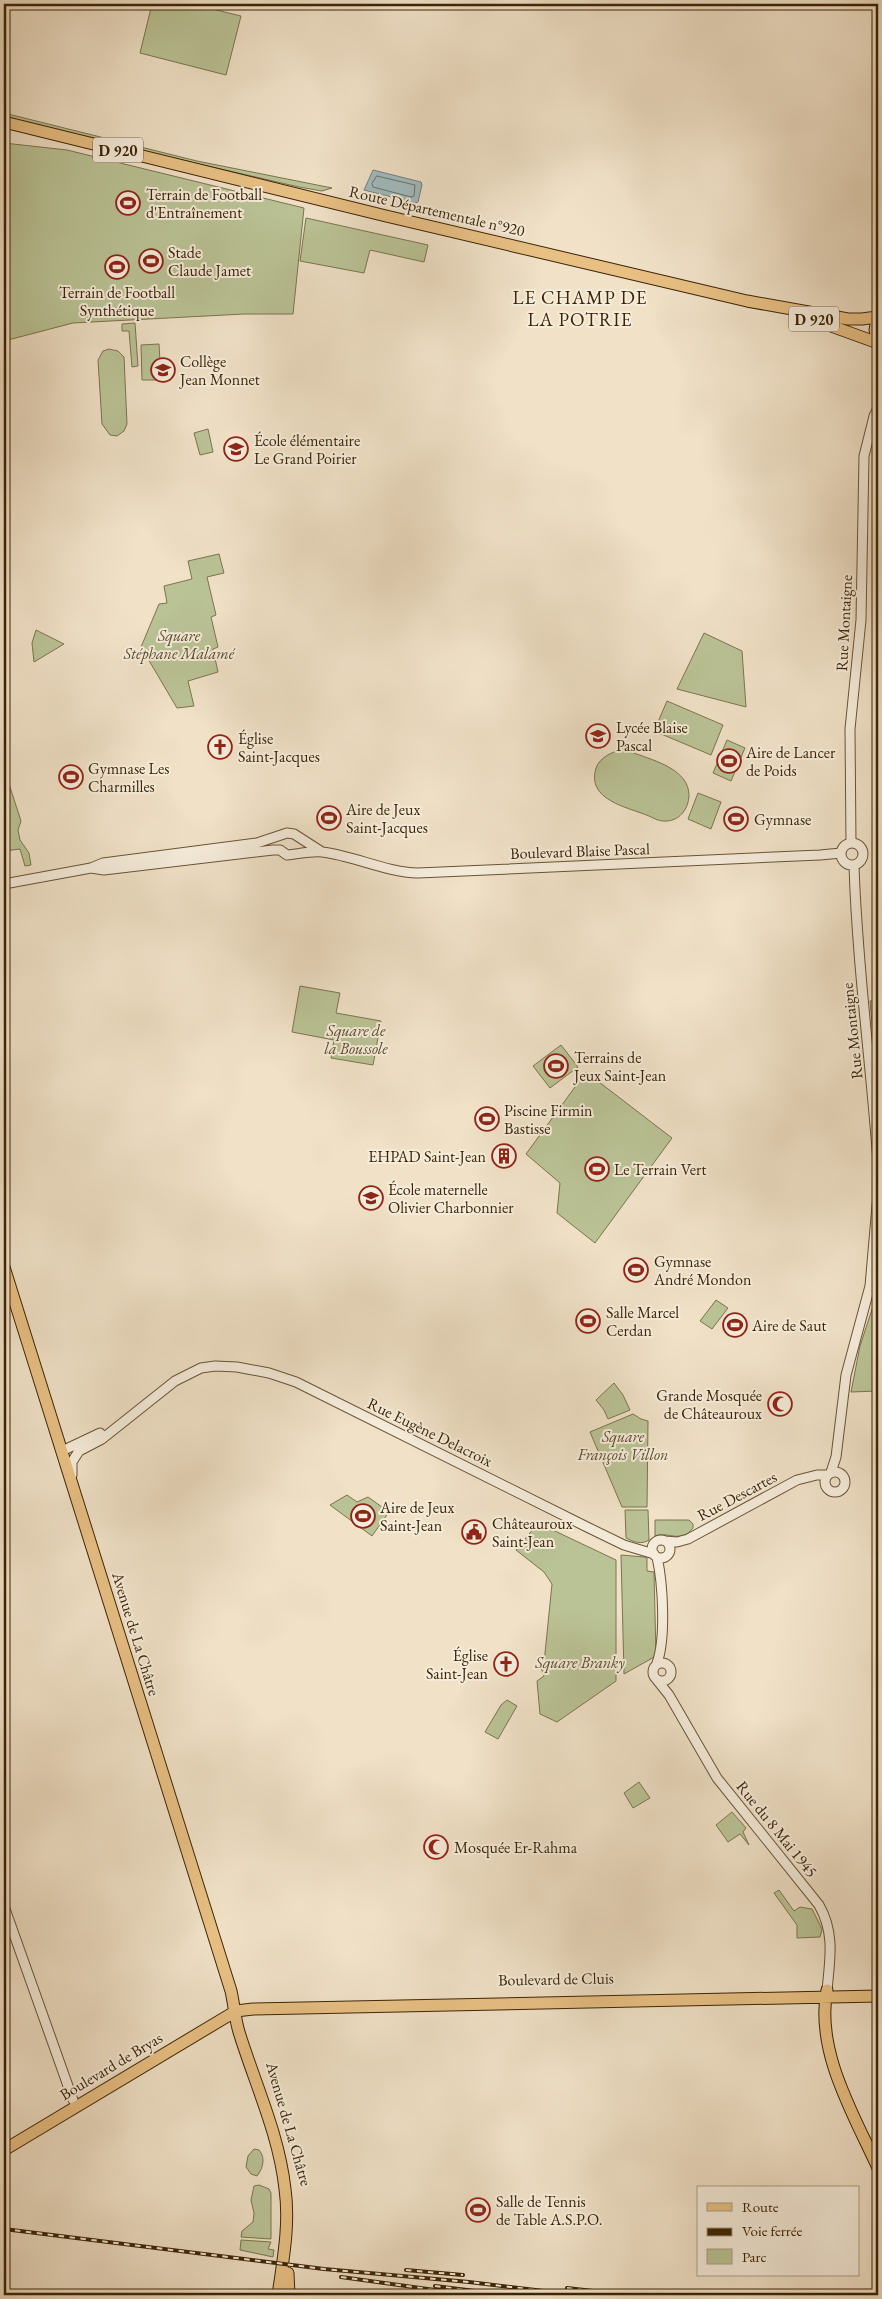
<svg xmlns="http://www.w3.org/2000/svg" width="882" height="2299" font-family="'EB Garamond',serif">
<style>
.green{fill:#bac396;stroke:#7b744e}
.water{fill:#a0bbc0;stroke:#787f75}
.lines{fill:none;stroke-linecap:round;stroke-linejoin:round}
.shore{stroke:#6e7062;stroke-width:1}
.minor-casing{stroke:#695336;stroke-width:11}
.major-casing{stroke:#3c2405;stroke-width:13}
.minor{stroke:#f5ecdb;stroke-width:9}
.major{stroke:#e8c084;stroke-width:11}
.rail-casing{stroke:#3c2405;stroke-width:4}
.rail{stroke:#f5ecdb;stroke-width:2;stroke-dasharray:5.5;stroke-linecap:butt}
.labels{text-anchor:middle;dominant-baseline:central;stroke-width:4;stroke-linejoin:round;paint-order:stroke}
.shield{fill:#f5ecdb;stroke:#746045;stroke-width:1}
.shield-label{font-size:15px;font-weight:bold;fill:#3c2405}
.poi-label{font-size:16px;fill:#3c2405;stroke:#f5ecdb;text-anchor:start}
.street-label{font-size:16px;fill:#3c2405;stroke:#f5ecdb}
.park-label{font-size:16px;font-style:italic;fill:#5c4c29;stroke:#f5ecdb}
.quarter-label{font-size:19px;letter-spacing:1px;fill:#3c2405;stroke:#f5ecdb}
</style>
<rect width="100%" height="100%" fill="#f0e1c7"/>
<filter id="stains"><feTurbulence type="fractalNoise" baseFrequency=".004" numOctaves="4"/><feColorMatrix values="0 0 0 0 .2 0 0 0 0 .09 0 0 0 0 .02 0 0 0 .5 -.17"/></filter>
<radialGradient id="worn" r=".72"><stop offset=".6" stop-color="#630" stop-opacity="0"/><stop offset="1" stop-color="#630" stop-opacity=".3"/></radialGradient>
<path class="green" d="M 152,4 L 192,4 L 241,16 L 226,75 L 140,53 Z
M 4,113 L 197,161 L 332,188 L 322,191 L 299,187 L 4,119 Z
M 4,143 L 67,150 L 304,208 L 293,314 L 244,314 L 73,323 L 4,341 Z
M 306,218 L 428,245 L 424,262 L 370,250 L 364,273 L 300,261 Z
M 135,323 L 138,366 L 132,367 L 129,331 L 122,331 L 122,324 Z
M 159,344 L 161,380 L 142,380 L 141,345 Z
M 109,349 L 118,351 L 124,357 L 127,424 L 124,431 L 117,436 L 110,435 L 102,424 L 98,360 L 103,351 Z
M 208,429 L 213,452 L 200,455 L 194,433 Z
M 219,554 L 224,573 L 207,577 L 216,615 L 211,617 L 218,647 L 213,649 L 218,672 L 188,681 L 194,706 L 177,708 L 141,647 L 159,604 L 167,603 L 164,586 L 192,579 L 188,561 Z
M 36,630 L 64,644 L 34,662 L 32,643 Z
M 704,633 L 742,651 L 746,707 L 677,689 Z
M 667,701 L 723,725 L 711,755 L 654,731 Z
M 727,740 L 745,748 L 731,781 L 713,773 Z
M 623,749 C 642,757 672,763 684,780 C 696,796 685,823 663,821 C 659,821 653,818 649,816 C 627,807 586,800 596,768 C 600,757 612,752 623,749 Z
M 9,784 L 21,821 L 18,830 L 20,840 L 29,853 L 31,865 L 25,866 L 20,849 L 4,851 L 4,785 Z
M 698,793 L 721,802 L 711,829 L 688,819 Z
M 300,986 L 340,993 L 336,1013 L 381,1021 L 373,1065 L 331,1058 L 334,1040 L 292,1032 Z
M 878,1000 L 878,1092 L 870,1001 Z
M 561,1045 L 578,1067 L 550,1088 L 533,1066 Z
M 586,1072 L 672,1138 L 595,1243 L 557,1213 L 560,1183 L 526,1154 Z
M 878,1291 L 878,1391 L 851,1392 L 860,1346 Z
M 716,1300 L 728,1308 L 712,1329 L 700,1321 Z
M 614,1383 L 623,1395 L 630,1410 L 608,1419 L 604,1410 L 596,1400 Z
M 633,1414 L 641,1419 L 648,1421 L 647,1507 L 622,1507 L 590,1432 Z
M 347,1495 L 357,1502 L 368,1497 L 389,1512 L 372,1536 L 330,1505 Z
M 625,1510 L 648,1510 L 649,1540 C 641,1545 634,1542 626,1538 Z
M 655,1520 L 689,1520 L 693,1524 L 693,1528 C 681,1544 668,1531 655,1536 Z
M 538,1523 L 616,1560 L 616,1681 L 557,1722 L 540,1714 L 537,1681 L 544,1676 L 541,1668 L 544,1663 L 552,1584 L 544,1572 L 516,1550 Z
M 621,1555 L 644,1557 L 647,1558 L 647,1571 L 654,1572 L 656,1656 L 624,1674 Z
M 507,1700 L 517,1706 L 498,1739 L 485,1732 L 501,1705 Z
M 639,1782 L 650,1798 L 633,1808 L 624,1793 Z
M 732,1812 L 746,1828 L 743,1832 L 749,1845 L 740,1834 L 728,1842 L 716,1825 Z
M 779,1890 L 794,1911 L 800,1907 L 812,1909 L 822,1929 L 820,1937 L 797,1938 L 797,1925 L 774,1893 Z
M 254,2149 L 259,2150 C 266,2158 263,2168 257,2176 L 251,2174 L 246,2167 L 248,2156 Z
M 259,2185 L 269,2189 L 271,2193 L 271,2239 L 241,2237 L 242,2231 L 253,2222 L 254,2213 L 251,2200 L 254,2186 Z
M 241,2240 L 271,2242 L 268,2249 L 274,2250 L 273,2257 L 240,2250 Z"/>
<path class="water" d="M 373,170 L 421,182 L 422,185 L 418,202 L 415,203 L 364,190 Z"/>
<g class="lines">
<path class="shore" d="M 377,176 L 415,185 L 414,196 L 411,197 L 373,187 L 372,184 Z"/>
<g class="minor-casing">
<path id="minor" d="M 851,843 L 850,729 L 861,620 L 864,456 L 874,416 L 878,408
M841 854a11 11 0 1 1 22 0a11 11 0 1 1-22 0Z
M 854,865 C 857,965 871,1064 878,1163
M 91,868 L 104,870 L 273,850 L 280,850 L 287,855 C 298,854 310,851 322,852 C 355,856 385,872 418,873 L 820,855 L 841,853
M 4,884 L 91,868 L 103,863 L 257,843 L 287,833 L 294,834 L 322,852
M 62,1451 L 100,1433
M825 1482a10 10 0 1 1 20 0a10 10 0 1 1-20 0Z
M 831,1472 L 836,1457 L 846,1375 L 870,1286 L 878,1194
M 72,1475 L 72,1462 L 79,1451 L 102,1439 L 175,1381 L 201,1368 L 215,1366 L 237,1367 L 269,1373 L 296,1382 L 587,1527 L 624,1545 L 654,1554
M652 1549a9 9 0 1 1 18 0a9 9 0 1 1-18 0Z
M 665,1541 L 677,1542 L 688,1539 L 797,1480 L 817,1475 L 827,1475
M 657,1557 C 663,1584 666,1638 657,1663
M653 1672a9 9 0 1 1 18 0a9 9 0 1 1-18 0Z
M 657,1680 L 669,1695 L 717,1778 L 819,1905 C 835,1933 830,1959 827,1990
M 4,1906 L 73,2100"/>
</g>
<g class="major-casing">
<path id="major" d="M 4,122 L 386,216 L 747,301 L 848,319 L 862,319 L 877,317
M 878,314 L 875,330 L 878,342
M 809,318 L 878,343
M 4,1267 L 231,1991 C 234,2004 235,2019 239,2032 C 255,2084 279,2134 285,2189 C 290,2224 283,2260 278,2295
M 827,1990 C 815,2051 854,2115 878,2168
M 4,2150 L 236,2011 L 253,2009 L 878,1996
M 288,2273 L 289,2295"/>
</g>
<use href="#minor" class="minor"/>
<use href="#major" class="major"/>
<g class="rail-casing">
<path id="rail" d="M 4,2229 L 324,2269 L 469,2282 L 577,2295
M 406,2270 L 463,2275
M 341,2277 L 442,2291
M 435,2286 L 507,2295
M 567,2288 L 627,2295"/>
</g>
<use href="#rail" class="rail"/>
</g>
<defs>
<g id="stadium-ring" transform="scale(1.25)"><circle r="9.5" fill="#f5ecdb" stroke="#8f2418" stroke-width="1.5"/><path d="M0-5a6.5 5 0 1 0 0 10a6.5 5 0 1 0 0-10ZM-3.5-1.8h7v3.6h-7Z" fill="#8f2418"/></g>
<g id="school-ring" transform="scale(1.25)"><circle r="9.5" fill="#f5ecdb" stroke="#8f2418" stroke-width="1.5"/><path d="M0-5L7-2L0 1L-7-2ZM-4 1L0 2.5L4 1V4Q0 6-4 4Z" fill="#8f2418"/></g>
<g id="church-ring" transform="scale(1.25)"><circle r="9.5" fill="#f5ecdb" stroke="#8f2418" stroke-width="1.5"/><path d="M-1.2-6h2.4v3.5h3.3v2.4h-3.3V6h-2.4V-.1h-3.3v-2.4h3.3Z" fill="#8f2418"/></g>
<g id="building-ring" transform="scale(1.25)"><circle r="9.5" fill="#f5ecdb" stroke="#8f2418" stroke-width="1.5"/><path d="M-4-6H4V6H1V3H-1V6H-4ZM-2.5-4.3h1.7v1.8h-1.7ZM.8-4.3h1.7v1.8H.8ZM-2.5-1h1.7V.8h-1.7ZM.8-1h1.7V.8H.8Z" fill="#8f2418"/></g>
<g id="mosque-ring" transform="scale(1.25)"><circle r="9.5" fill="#f5ecdb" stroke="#8f2418" stroke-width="1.5"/><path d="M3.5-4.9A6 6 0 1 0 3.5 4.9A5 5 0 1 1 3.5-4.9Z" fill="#8f2418"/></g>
<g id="civic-ring" transform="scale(1.25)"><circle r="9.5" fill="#f5ecdb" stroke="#8f2418" stroke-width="1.5"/><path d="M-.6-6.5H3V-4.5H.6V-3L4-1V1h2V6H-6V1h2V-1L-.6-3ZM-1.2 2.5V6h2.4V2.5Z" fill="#8f2418"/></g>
</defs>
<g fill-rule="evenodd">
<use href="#stadium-ring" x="128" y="203"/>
<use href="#stadium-ring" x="151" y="261"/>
<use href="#stadium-ring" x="117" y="267"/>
<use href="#school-ring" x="163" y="370"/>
<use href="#school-ring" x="236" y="449"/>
<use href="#school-ring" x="598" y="736"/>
<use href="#church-ring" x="220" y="747"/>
<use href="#stadium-ring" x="729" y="761"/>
<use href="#stadium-ring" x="71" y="777"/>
<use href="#stadium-ring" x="329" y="818"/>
<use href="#stadium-ring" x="736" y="819"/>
<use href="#stadium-ring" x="556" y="1066"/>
<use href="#stadium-ring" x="487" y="1119"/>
<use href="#building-ring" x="504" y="1156"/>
<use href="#stadium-ring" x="597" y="1169"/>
<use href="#school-ring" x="371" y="1198"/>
<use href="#stadium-ring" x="636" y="1270"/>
<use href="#stadium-ring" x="588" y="1321"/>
<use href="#stadium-ring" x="735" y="1325"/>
<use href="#mosque-ring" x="780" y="1404"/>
<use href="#stadium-ring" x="363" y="1516"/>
<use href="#civic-ring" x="474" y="1532"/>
<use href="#church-ring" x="506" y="1664"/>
<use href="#mosque-ring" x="436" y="1847"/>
<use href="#stadium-ring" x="478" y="2210"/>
</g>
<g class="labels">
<g class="shield">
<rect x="93" y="137.5" width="50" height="25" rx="4"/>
<rect x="789" y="306.5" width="50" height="25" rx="4"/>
</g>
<g class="shield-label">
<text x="118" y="150">D 920</text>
<text x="814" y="319">D 920</text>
</g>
<g class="poi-label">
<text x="146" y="194">Terrain de Football<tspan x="146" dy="18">d'Entraînement</tspan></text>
<text x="168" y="252">Stade<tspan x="168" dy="18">Claude Jamet</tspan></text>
<text x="117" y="292" text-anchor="middle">Terrain de Football<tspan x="117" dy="18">Synthétique</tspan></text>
<text x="180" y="361">Collège<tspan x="180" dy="18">Jean Monnet</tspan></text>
<text x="254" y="440">École élémentaire<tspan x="254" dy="18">Le Grand Poirier</tspan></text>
<text x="616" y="727">Lycée Blaise<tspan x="616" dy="18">Pascal</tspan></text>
<text x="238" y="738">Église<tspan x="238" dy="18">Saint-Jacques</tspan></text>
<text x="746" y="752">Aire de Lancer<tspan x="746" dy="18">de Poids</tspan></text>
<text x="88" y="768">Gymnase Les<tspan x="88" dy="18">Charmilles</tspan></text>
<text x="346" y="809">Aire de Jeux<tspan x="346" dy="18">Saint-Jacques</tspan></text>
<text x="754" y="819">Gymnase</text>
<text x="574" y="1057">Terrains de<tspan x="574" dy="18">Jeux Saint-Jean</tspan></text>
<text x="504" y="1110">Piscine Firmin<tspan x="504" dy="18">Bastisse</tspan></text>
<text x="486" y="1156" text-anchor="end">EHPAD Saint-Jean</text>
<text x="614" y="1169">Le Terrain Vert</text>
<text x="388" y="1189">École maternelle<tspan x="388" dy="18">Olivier Charbonnier</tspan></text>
<text x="654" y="1261">Gymnase<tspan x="654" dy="18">André Mondon</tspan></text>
<text x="606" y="1312">Salle Marcel<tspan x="606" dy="18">Cerdan</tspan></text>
<text x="752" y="1325">Aire de Saut</text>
<text x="762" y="1395" text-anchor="end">Grande Mosquée<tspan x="762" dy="18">de Châteauroux</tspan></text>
<text x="380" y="1507">Aire de Jeux<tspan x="380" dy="18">Saint-Jean</tspan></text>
<text x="492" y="1523">Châteauroux<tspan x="492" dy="18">Saint-Jean</tspan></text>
<text x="488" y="1655" text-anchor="end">Église<tspan x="488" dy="18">Saint-Jean</tspan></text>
<text x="454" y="1847">Mosquée Er-Rahma</text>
<text x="496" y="2201">Salle de Tennis<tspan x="496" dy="18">de Table A.S.P.O.</tspan></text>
</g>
<g class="street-label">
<text transform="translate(437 211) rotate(13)">Route Départementale n°920</text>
<text transform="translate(844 623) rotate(-87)">Rue Montaigne</text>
<text transform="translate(580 851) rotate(-2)">Boulevard Blaise Pascal</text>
<text transform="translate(852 1031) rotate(-96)">Rue Montaigne</text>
<text transform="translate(430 1432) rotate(26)">Rue Eugène Delacroix</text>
<text transform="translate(737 1496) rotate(-28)">Rue Descartes</text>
<text transform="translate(136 1634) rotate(73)">Avenue de La Châtre</text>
<text transform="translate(777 1829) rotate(51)">Rue du 8 Mai 1945</text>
<text transform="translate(556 1979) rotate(-1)">Boulevard de Cluis</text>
<text transform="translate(111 2066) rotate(-31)">Boulevard de Bryas</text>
<text transform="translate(289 2124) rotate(74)">Avenue de La Châtre</text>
</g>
<g class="park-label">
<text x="179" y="635">Square<tspan x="179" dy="18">Stéphane Malamé</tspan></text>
<text x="356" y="1030">Square de<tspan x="356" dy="18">la Boussole</tspan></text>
<text x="623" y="1436">Square<tspan x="623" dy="18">François Villon</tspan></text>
<text x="580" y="1662">Square Branky</text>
</g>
<g class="quarter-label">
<text x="580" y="297">LE CHAMP DE<tspan x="580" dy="22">LA POTRIE</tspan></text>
</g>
</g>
<rect width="882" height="2299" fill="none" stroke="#f0e1c7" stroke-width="20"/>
<rect x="5" y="5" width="872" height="2289" fill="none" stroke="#3c2405" stroke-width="2.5"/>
<rect x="10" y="10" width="862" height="2279" fill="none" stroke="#3c2405"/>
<rect x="697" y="2186" width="162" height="90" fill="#f5ecdb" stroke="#ab9c85"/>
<rect x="707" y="2203" width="25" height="8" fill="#e8c084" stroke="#ab9c85"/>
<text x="742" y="2212" font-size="15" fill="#3c2405">Route</text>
<rect x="707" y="2228" width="25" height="8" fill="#3c2405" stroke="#ab9c85"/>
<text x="742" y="2236" font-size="15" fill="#3c2405">Voie ferrée</text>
<rect x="707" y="2249" width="25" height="15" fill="#bac396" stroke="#ab9c85"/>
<text x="742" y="2262" font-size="15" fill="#3c2405">Parc</text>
<rect width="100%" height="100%" filter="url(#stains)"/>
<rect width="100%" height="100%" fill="url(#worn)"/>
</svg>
